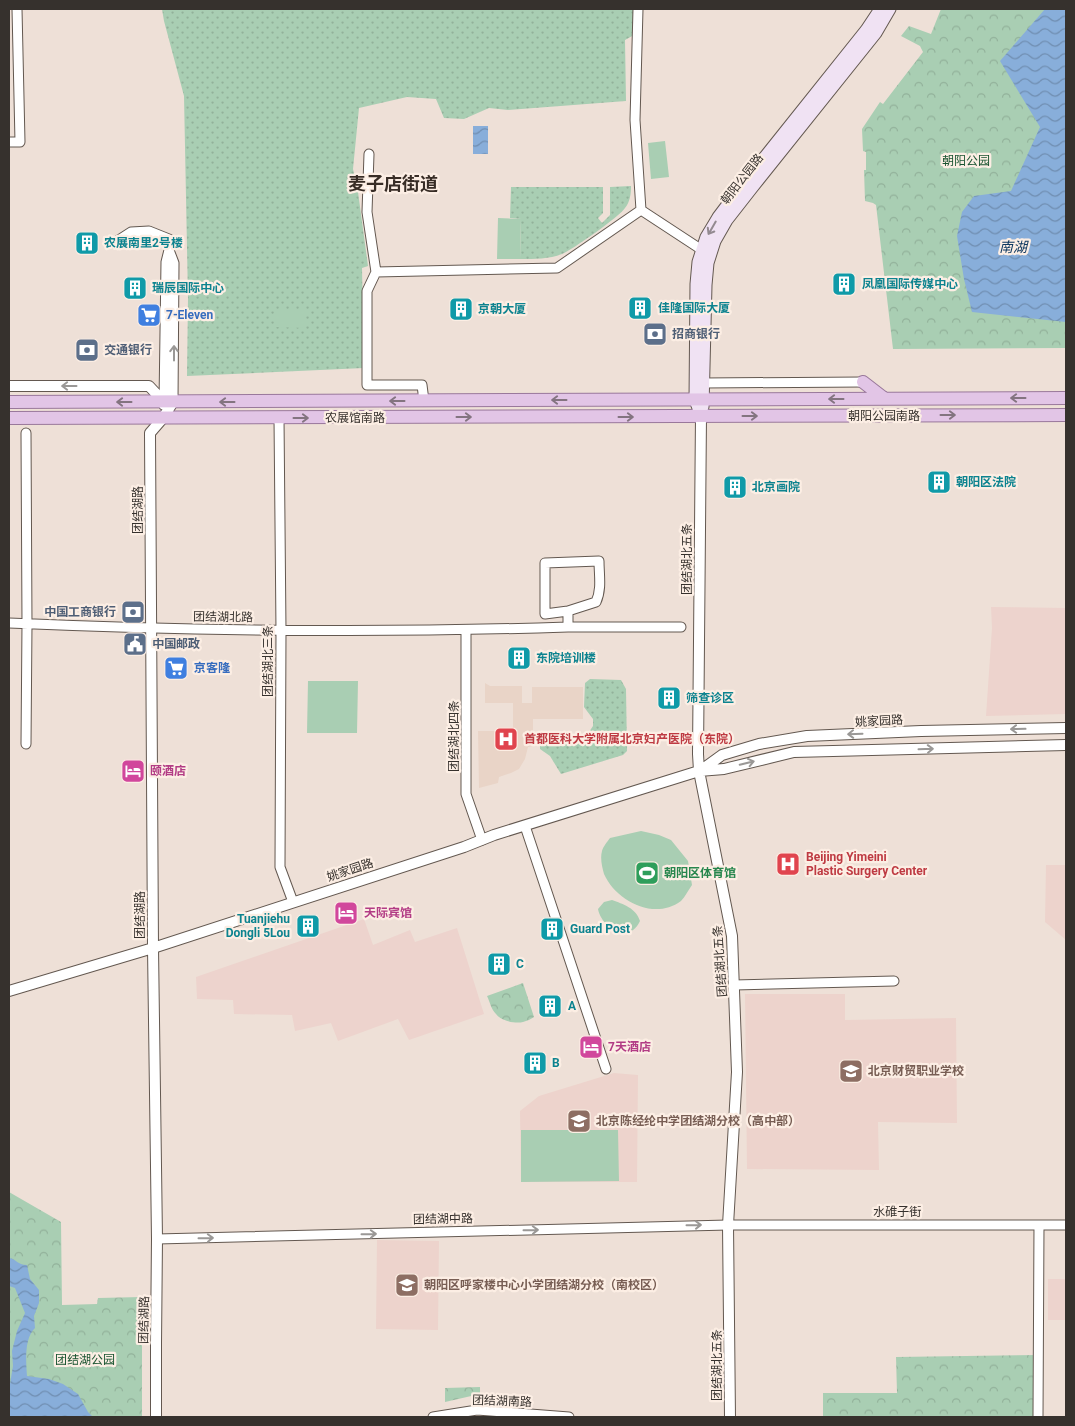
<svg xmlns="http://www.w3.org/2000/svg" width="1075" height="1426" font-family="Roboto,'Noto Sans SC',sans-serif">
<style>
.commercial{fill:#edd3cd}
.education{fill:#edd3cc}
.built{fill:#e9d4c7}
.grass{fill:url(#grass-dots)}
.park{fill:url(#park-crowns)}
.garden{fill:#a9ceb3}
.water{fill:url(#water-waves)}
.lines{fill:none;stroke-linecap:round;stroke-linejoin:round}
.minor-casing{stroke:#635850;stroke-width:11}
.tertiary-casing{stroke:#635850;stroke-width:12}
.secondary-casing{stroke:#635850;stroke-width:13}
.primary-casing{stroke:#99789b;stroke-width:14}
.minor{stroke:#fff;stroke-width:9}
.tertiary{stroke:#fff;stroke-width:10}
.secondary{stroke:#f0e2f3;stroke-width:11}
.primary{stroke:#e2c5e6;stroke-width:12}
.oneway{stroke:#938a90}
.oneway2{stroke:#9a9896}
.oneway3{stroke:#837480}
.labels{text-anchor:middle;dominant-baseline:central;stroke-width:4.5;stroke-linejoin:round;paint-order:stroke}
.park-label{font-size:12px;fill:#18532f;stroke:#fceee4}
.street-label{font-size:12px;fill:#36312d;stroke:#fceee4}
.culture-label{font-size:12px;font-weight:bold;fill:#0d838f;stroke:#fceee4;text-anchor:start}
.shop-label{font-size:12px;font-weight:bold;fill:#366cbe;stroke:#fceee4;text-anchor:start}
.service-label{font-size:12px;font-weight:bold;fill:#4e5e75;stroke:#fceee4;text-anchor:start}
.health-label{font-size:12px;font-weight:bold;fill:#be3a42;stroke:#fceee4;text-anchor:start}
.hotel-label{font-size:12px;font-weight:bold;fill:#b23c85;stroke:#fceee4;text-anchor:start}
.leisure-label{font-size:12px;font-weight:bold;fill:#27864d;stroke:#fceee4;text-anchor:start}
.education-label{font-size:12px;font-weight:bold;fill:#785e54;stroke:#fceee4;text-anchor:start}
.water-label{font-size:14px;font-style:italic;fill:#0e3860;stroke:#fceee4}
.district-label{font-size:18px;font-weight:bold;fill:#382d26;stroke:#fceee4}
</style>
<defs>
<pattern id="grass-dots" width="8" height="8" patternUnits="userSpaceOnUse" patternTransform="scale(1.25)"><rect width="8" height="8" fill="#a9ceb3"/><path d="M2 2h.1M6 6h.1" fill="none" stroke="#92b19a" stroke-width="1.8" stroke-linecap="round"/></pattern>
<pattern id="park-crowns" width="20" height="18" patternUnits="userSpaceOnUse" patternTransform="scale(1.25)"><rect width="20" height="18" fill="#a9ceb3"/><path d="M2 6a3 3 0 1 1 6 0M12 15a3 3 0 1 1 6 0" fill="none" stroke="#92b19a"/></pattern>
<pattern id="water-waves" width="16" height="10" patternUnits="userSpaceOnUse" patternTransform="scale(1.25)"><rect width="16" height="10" fill="#88aeda"/><path d="M0 5q4-4 8 0t8 0" fill="none" stroke="#708eb1"/></pattern>
</defs>
<rect width="100%" height="100%" fill="#eee0d7"/>
<path class="commercial" d="M 991,607 L 1066,608 L 1066,714 L 986,716 L 992,628 Z
M 364,919 L 373,945 L 410,930 L 415,942 L 457,928 L 484,1014 L 409,1040 L 398,1019 L 338,1041 L 331,1023 L 295,1031 L 292,1015 L 234,1014 L 233,1000 L 197,999 L 196,977 Z
M 1048,1279 L 1066,1279 L 1066,1320 L 1048,1320 Z"/>
<path class="education" d="M 1046,865 L 1066,865 L 1066,940 L 1045,922 Z
M 745,994 L 845,994 L 845,1020 L 956,1018 L 957,1123 L 878,1122 L 879,1170 L 747,1169 Z
M 614,1073 L 638,1075 L 637,1182 L 521,1182 L 520,1111 L 539,1096 Z
M 377,1240 L 439,1241 L 438,1330 L 376,1329 Z"/>
<path class="built" d="M 485,683 L 490,686 L 522,686 L 522,703 L 532,703 L 532,687 L 583,687 L 583,719 L 533,719 L 533,746 L 528,747 L 525,759 L 519,769 L 511,773 L 499,777 L 498,783 L 479,788 L 478,731 L 513,731 L 513,703 L 485,703 Z"/>
<path class="grass" d="M 162,9 L 633,9 L 634,35 L 625,40 L 626,101 L 508,110 L 489,108 L 464,119 L 444,118 L 436,99 L 407,97 L 359,108 L 353,169 L 358,192 L 368,266 L 362,268 L 364,368 L 187,376 L 188,298 L 184,96 L 164,21 Z
M 631,186 C 631,194 630,202 625,208 C 619,217 572,250 562,254 C 549,259 535,259 520,259 L 521,219 L 510,218 L 511,187 L 603,187 L 603,213 L 598,218 L 602,223 L 610,215 L 610,187 Z
M 590,679 L 621,680 L 626,689 L 627,751 L 623,755 L 561,774 L 550,756 L 540,749 L 540,733 L 543,733 L 551,742 L 558,744 L 569,743 L 576,737 L 584,736 L 589,732 L 593,726 L 593,719 L 584,707 L 585,683 Z"/>
<path class="park" d="M 941,9 L 1066,9 L 1066,348 L 893,349 L 876,205 L 873,203 L 865,201 L 864,170 L 866,170 L 866,152 L 863,151 L 862,129 L 880,102 L 883,104 L 923,52 L 920,46 L 901,36 L 909,26 L 931,34 Z
M 523,983 L 534,1017 C 531,1019 527,1021 523,1022 C 516,1024 501,1021 496,1014 C 491,1009 490,1002 487,996 Z
M 9,1192 L 61,1222 L 62,1305 L 97,1304 L 98,1298 L 142,1297 L 142,1417 L 9,1417 Z
M 1040,1355 L 1041,1417 L 823,1417 L 823,1393 L 897,1393 L 896,1357 Z
M 480,1387 L 480,1394 L 445,1402 L 445,1388 Z"/>
<path class="garden" d="M 665,141 L 669,177 L 651,179 L 648,143 Z
M 498,218 L 521,219 L 520,259 L 497,259 Z
M 276,311 L 306,311 L 306,328 L 276,327 Z
M 308,681 L 358,681 L 357,733 L 307,733 Z
M 641,831 L 659,835 L 671,840 L 688,861 L 692,885 C 689,889 685,897 681,901 C 654,921 616,901 604,874 C 602,867 600,858 602,851 C 603,847 607,842 610,838 Z
M 612,900 C 623,904 636,908 640,921 C 630,944 602,929 598,909 L 604,902 Z
M 521,1130 L 618,1130 L 619,1181 L 521,1182 Z"/>
<path class="water" d="M 1045,9 L 1066,9 L 1066,322 L 972,312 L 964,279 L 957,236 L 962,212 L 974,196 L 1011,191 L 1040,127 L 1000,61 Z
M 473,126 L 488,126 L 488,154 L 473,154 Z
M 9,1258 C 17,1259 17,1265 27,1265 L 30,1279 L 39,1290 L 39,1303 L 34,1316 L 35,1328 C 24,1338 26,1362 27,1376 L 49,1379 L 63,1384 L 78,1394 L 88,1412 L 93,1417 L 9,1417 L 9,1390 L 13,1366 L 12,1351 L 17,1331 L 25,1313 L 15,1288 L 9,1286 Z"/>
<g class="lines">
<g class="minor-casing">
<path id="minor" d="M 638,9 L 635,120 L 641,210
M 9,142 L 20,142 L 17,9
M 369,154 L 367,212 L 376,272 L 557,268 L 641,210 L 702,250
M 114,243 L 131,232 L 149,231 L 169,239 L 169,250 L 166,262 L 164,402
M 169,250 L 174,263 L 173,402
M 376,272 L 367,291 L 367,385 L 422,385 L 424,401
M 704,383 L 863,382
M 279,418 L 281,630 L 280,867 L 293,902
M 26,433 L 27,624 L 26,744
M 9,623 C 195,631 381,633 568,627 L 568,611 L 596,602 C 602,589 599,575 599,561 L 545,563 L 545,614 L 568,611
M 568,627 L 681,627
M 466,630 L 466,794 L 482,840
M 525,826 L 606,1069
M 734,985 L 894,981
M 157,1239 L 728,1225 L 1066,1225
M 433,1417 L 477,1410 L 569,1417
M 1038,1417 L 1039,1225"/>
</g>
<g class="tertiary-casing">
<path id="tertiary" d="M 9,386 L 149,386 L 164,402 L 164,405
M 701,416 L 698,754 L 699,771 L 732,936 L 737,1072 L 728,1225 L 730,1417
M 700,771 L 722,755 L 759,744 L 807,736 L 921,731 L 1066,728
M 9,991 L 153,948 L 464,847 L 494,835 L 699,771 L 724,769 L 794,752 L 1066,745
M 156,1417 L 156,1343 L 157,1239 L 153,948 L 150,433 L 163,418 L 173,402"/>
</g>
<g class="secondary-casing">
<path id="secondary" d="M 703,407 L 706,285 L 708,263 L 715,241 L 727,220 L 752,188 L 876,33 L 890,9
M 701,416 L 695,400 L 696,284 L 698,262 L 706,237 L 718,217 L 743,184 L 866,30 L 880,9"/>
</g>
<g class="primary-casing">
<path id="primary" d="M 863,382 L 885,399
M 9,402 L 1066,398
M 9,418 L 1066,415"/>
</g>
<use href="#minor" class="minor"/>
<use href="#tertiary" class="tertiary"/>
<use href="#secondary" class="secondary"/>
<use href="#primary" class="primary"/>
</g>
<defs><path id="oneway-shaft" d="M-6 0H5M1.5-3L5.5 0L1.5 3" fill="none" stroke-width="1.6" stroke-linecap="round" stroke-linejoin="round" transform="scale(1.25)"/></defs>
<use class="oneway" href="#oneway-shaft" transform="translate(712 228) rotate(120)"/>
<g class="oneway2">
<use href="#oneway-shaft" transform="translate(174 353) rotate(-90)"/>
<use href="#oneway-shaft" transform="translate(69 386) rotate(180)"/>
<use href="#oneway-shaft" transform="translate(1018 729) rotate(179)"/>
<use href="#oneway-shaft" transform="translate(855 734) rotate(178)"/>
<use href="#oneway-shaft" transform="translate(926 749) rotate(-2)"/>
<use href="#oneway-shaft" transform="translate(747 763) rotate(-14)"/>
<use href="#oneway-shaft" transform="translate(694 1225) rotate(-1)"/>
<use href="#oneway-shaft" transform="translate(531 1230) rotate(-1)"/>
<use href="#oneway-shaft" transform="translate(369 1234) rotate(-1)"/>
<use href="#oneway-shaft" transform="translate(206 1238) rotate(-1)"/>
</g>
<g class="oneway3">
<use href="#oneway-shaft" transform="translate(1018 398) rotate(180)"/>
<use href="#oneway-shaft" transform="translate(836 399) rotate(180)"/>
<use href="#oneway-shaft" transform="translate(559 400) rotate(180)"/>
<use href="#oneway-shaft" transform="translate(397 401) rotate(180)"/>
<use href="#oneway-shaft" transform="translate(124 402) rotate(180)"/>
<use href="#oneway-shaft" transform="translate(227 402) rotate(180)"/>
<use href="#oneway-shaft" transform="translate(948 415)"/>
<use href="#oneway-shaft" transform="translate(750 416)"/>
<use href="#oneway-shaft" transform="translate(464 417)"/>
<use href="#oneway-shaft" transform="translate(626 417)"/>
<use href="#oneway-shaft" transform="translate(301 418)"/>
</g>
<defs>
<g id="building-square" transform="scale(1.25)"><rect x="-9" y="-9" width="18" height="18" rx="4" fill="#0f9aa8" stroke="#fceee4"/><path d="M-4-6H4V6H1V3H-1V6H-4ZM-2.5-4.3h1.7v1.8h-1.7ZM.8-4.3h1.7v1.8H.8ZM-2.5-1h1.7V.8h-1.7ZM.8-1h1.7V.8H.8Z" fill="#fff"/></g>
<g id="supermarket-square" transform="scale(1.25)"><rect x="-9" y="-9" width="18" height="18" rx="4" fill="#3f7fe0" stroke="#fceee4"/><path d="M-6-5.5h2.5l.6 2H6L4.5 2H-2.5L-4.4-4H-6ZM-1.5 3.2a1.3 1.3 0 1 0 .1 0ZM3 3.2a1.3 1.3 0 1 0 .1 0Z" fill="#fff"/></g>
<g id="bank-square" transform="scale(1.25)"><rect x="-9" y="-9" width="18" height="18" rx="4" fill="#5c6f8a" stroke="#fceee4"/><path d="M-6-4H6V4H-6ZM0-2.3a2.3 2.3 0 1 0 0 4.6a2.3 2.3 0 1 0 0-4.6Z" fill="#fff"/></g>
<g id="civic-square" transform="scale(1.25)"><rect x="-9" y="-9" width="18" height="18" rx="4" fill="#5c6f8a" stroke="#fceee4"/><path d="M-.6-6.5H3V-4.5H.6V-3L4-1V1h2V6H-6V1h2V-1L-.6-3ZM-1.2 2.5V6h2.4V2.5Z" fill="#fff"/></g>
<g id="hospital-square" transform="scale(1.25)"><rect x="-9" y="-9" width="18" height="18" rx="4" fill="#e0444e" stroke="#fceee4"/><path d="M-5-5h3v3.5h4V-5h3V5h-3V1.5h-4V5h-3Z" fill="#fff"/></g>
<g id="hotel-square" transform="scale(1.25)"><rect x="-9" y="-9" width="18" height="18" rx="4" fill="#d1479c" stroke="#fceee4"/><path d="M-6-4.5h1.5V1H6V5H4.5V3h-9V5H-6ZM-4 0a1.8 1.8 0 1 1 3.6 0ZM.5 0V-2.5h3Q6-2.5 6 0Z" fill="#fff"/></g>
<g id="stadium-square" transform="scale(1.25)"><rect x="-9" y="-9" width="18" height="18" rx="4" fill="#2e9e5b" stroke="#fceee4"/><path d="M0-5a6.5 5 0 1 0 0 10a6.5 5 0 1 0 0-10ZM-3.5-1.8h7v3.6h-7Z" fill="#fff"/></g>
<g id="school-square" transform="scale(1.25)"><rect x="-9" y="-9" width="18" height="18" rx="4" fill="#8d6e63" stroke="#fceee4"/><path d="M0-5L7-2L0 1L-7-2ZM-4 1L0 2.5L4 1V4Q0 6-4 4Z" fill="#fff"/></g>
</defs>
<g fill-rule="evenodd">
<use href="#building-square" x="87" y="243"/>
<use href="#building-square" x="844" y="284"/>
<use href="#building-square" x="135" y="288"/>
<use href="#building-square" x="640" y="308"/>
<use href="#building-square" x="461" y="309"/>
<use href="#supermarket-square" x="149" y="315"/>
<use href="#bank-square" x="655" y="334"/>
<use href="#bank-square" x="87" y="350"/>
<use href="#building-square" x="939" y="482"/>
<use href="#building-square" x="735" y="487"/>
<use href="#bank-square" x="133" y="612"/>
<use href="#civic-square" x="135" y="644"/>
<use href="#building-square" x="519" y="658"/>
<use href="#supermarket-square" x="176" y="668"/>
<use href="#building-square" x="669" y="698"/>
<use href="#hospital-square" x="506" y="739"/>
<use href="#hotel-square" x="133" y="771"/>
<use href="#hospital-square" x="788" y="864"/>
<use href="#stadium-square" x="647" y="873"/>
<use href="#hotel-square" x="346" y="913"/>
<use href="#building-square" x="308" y="926"/>
<use href="#building-square" x="552" y="929"/>
<use href="#building-square" x="499" y="964"/>
<use href="#building-square" x="550" y="1006"/>
<use href="#hotel-square" x="591" y="1047"/>
<use href="#building-square" x="535" y="1063"/>
<use href="#school-square" x="851" y="1071"/>
<use href="#school-square" x="579" y="1121"/>
<use href="#school-square" x="407" y="1285"/>
</g>
<g class="labels">
<g class="park-label">
<text x="966" y="161">朝阳公园</text>
<text x="85" y="1360">团结湖公园</text>
</g>
<g class="street-label">
<text transform="translate(742 179) rotate(-52)">朝阳公园路</text>
<text x="884" y="416">朝阳公园南路</text>
<text x="355" y="418">农展馆南路</text>
<text transform="translate(138 510) rotate(-90)">团结湖路</text>
<text transform="translate(687 559) rotate(-90)">团结湖北五条</text>
<text transform="translate(223 617) rotate(1)">团结湖北路</text>
<text transform="translate(268 661) rotate(-90)">团结湖北三条</text>
<text transform="translate(879 721) rotate(-3)">姚家园路</text>
<text transform="translate(454 736) rotate(-90)">团结湖北四条</text>
<text transform="translate(350 870) rotate(-18)">姚家园路</text>
<text transform="translate(140 915) rotate(-90)">团结湖路</text>
<text transform="translate(720 961) rotate(-94)">团结湖北五条</text>
<text x="897" y="1212">水碓子街</text>
<text transform="translate(443 1219) rotate(-1)">团结湖中路</text>
<text transform="translate(144 1320) rotate(-89)">团结湖路</text>
<text transform="translate(717 1365) rotate(-90)">团结湖北五条</text>
<text transform="translate(502 1401) rotate(2)">团结湖南路</text>
</g>
<g class="culture-label">
<text x="104" y="243">农展南里2号楼</text>
<text x="862" y="284">凤凰国际传媒中心</text>
<text x="152" y="288">瑞辰国际中心</text>
<text x="658" y="308">佳隆国际大厦</text>
<text x="478" y="309">京朝大厦</text>
<text x="956" y="482">朝阳区法院</text>
<text x="752" y="487">北京画院</text>
<text x="536" y="658">东院培训楼</text>
<text x="686" y="698">筛查诊区</text>
<text x="290" y="919" text-anchor="end">Tuanjiehu<tspan x="290" dy="14">Dongli 5Lou</tspan></text>
<text x="570" y="929">Guard Post</text>
<text x="516" y="964">C</text>
<text x="568" y="1006">A</text>
<text x="552" y="1063">B</text>
</g>
<g class="shop-label">
<text x="166" y="315">7-Eleven</text>
<text x="194" y="668">京客隆</text>
</g>
<g class="service-label">
<text x="672" y="334">招商银行</text>
<text x="104" y="350">交通银行</text>
<text x="116" y="612" text-anchor="end">中国工商银行</text>
<text x="152" y="644">中国邮政</text>
</g>
<g class="health-label">
<text x="524" y="739">首都医科大学附属北京妇产医院（东院）</text>
<text x="806" y="857">Beijing Yimeini<tspan x="806" dy="14">Plastic Surgery Center</tspan></text>
</g>
<g class="hotel-label">
<text x="150" y="771">颐酒店</text>
<text x="364" y="913">天际宾馆</text>
<text x="608" y="1047">7天酒店</text>
</g>
<g class="leisure-label">
<text x="664" y="873">朝阳区体育馆</text>
</g>
<g class="education-label">
<text x="868" y="1071">北京财贸职业学校</text>
<text x="596" y="1121">北京陈经纶中学团结湖分校（高中部）</text>
<text x="424" y="1285">朝阳区呼家楼中心小学团结湖分校（南校区）</text>
</g>
<g class="water-label">
<text x="1013" y="247">南湖</text>
</g>
<g class="district-label">
<text x="393" y="183">麦子店街道</text>
</g>
</g>
<rect width="1075" height="1426" fill="none" stroke="#36312d" stroke-width="20"/>
</svg>
